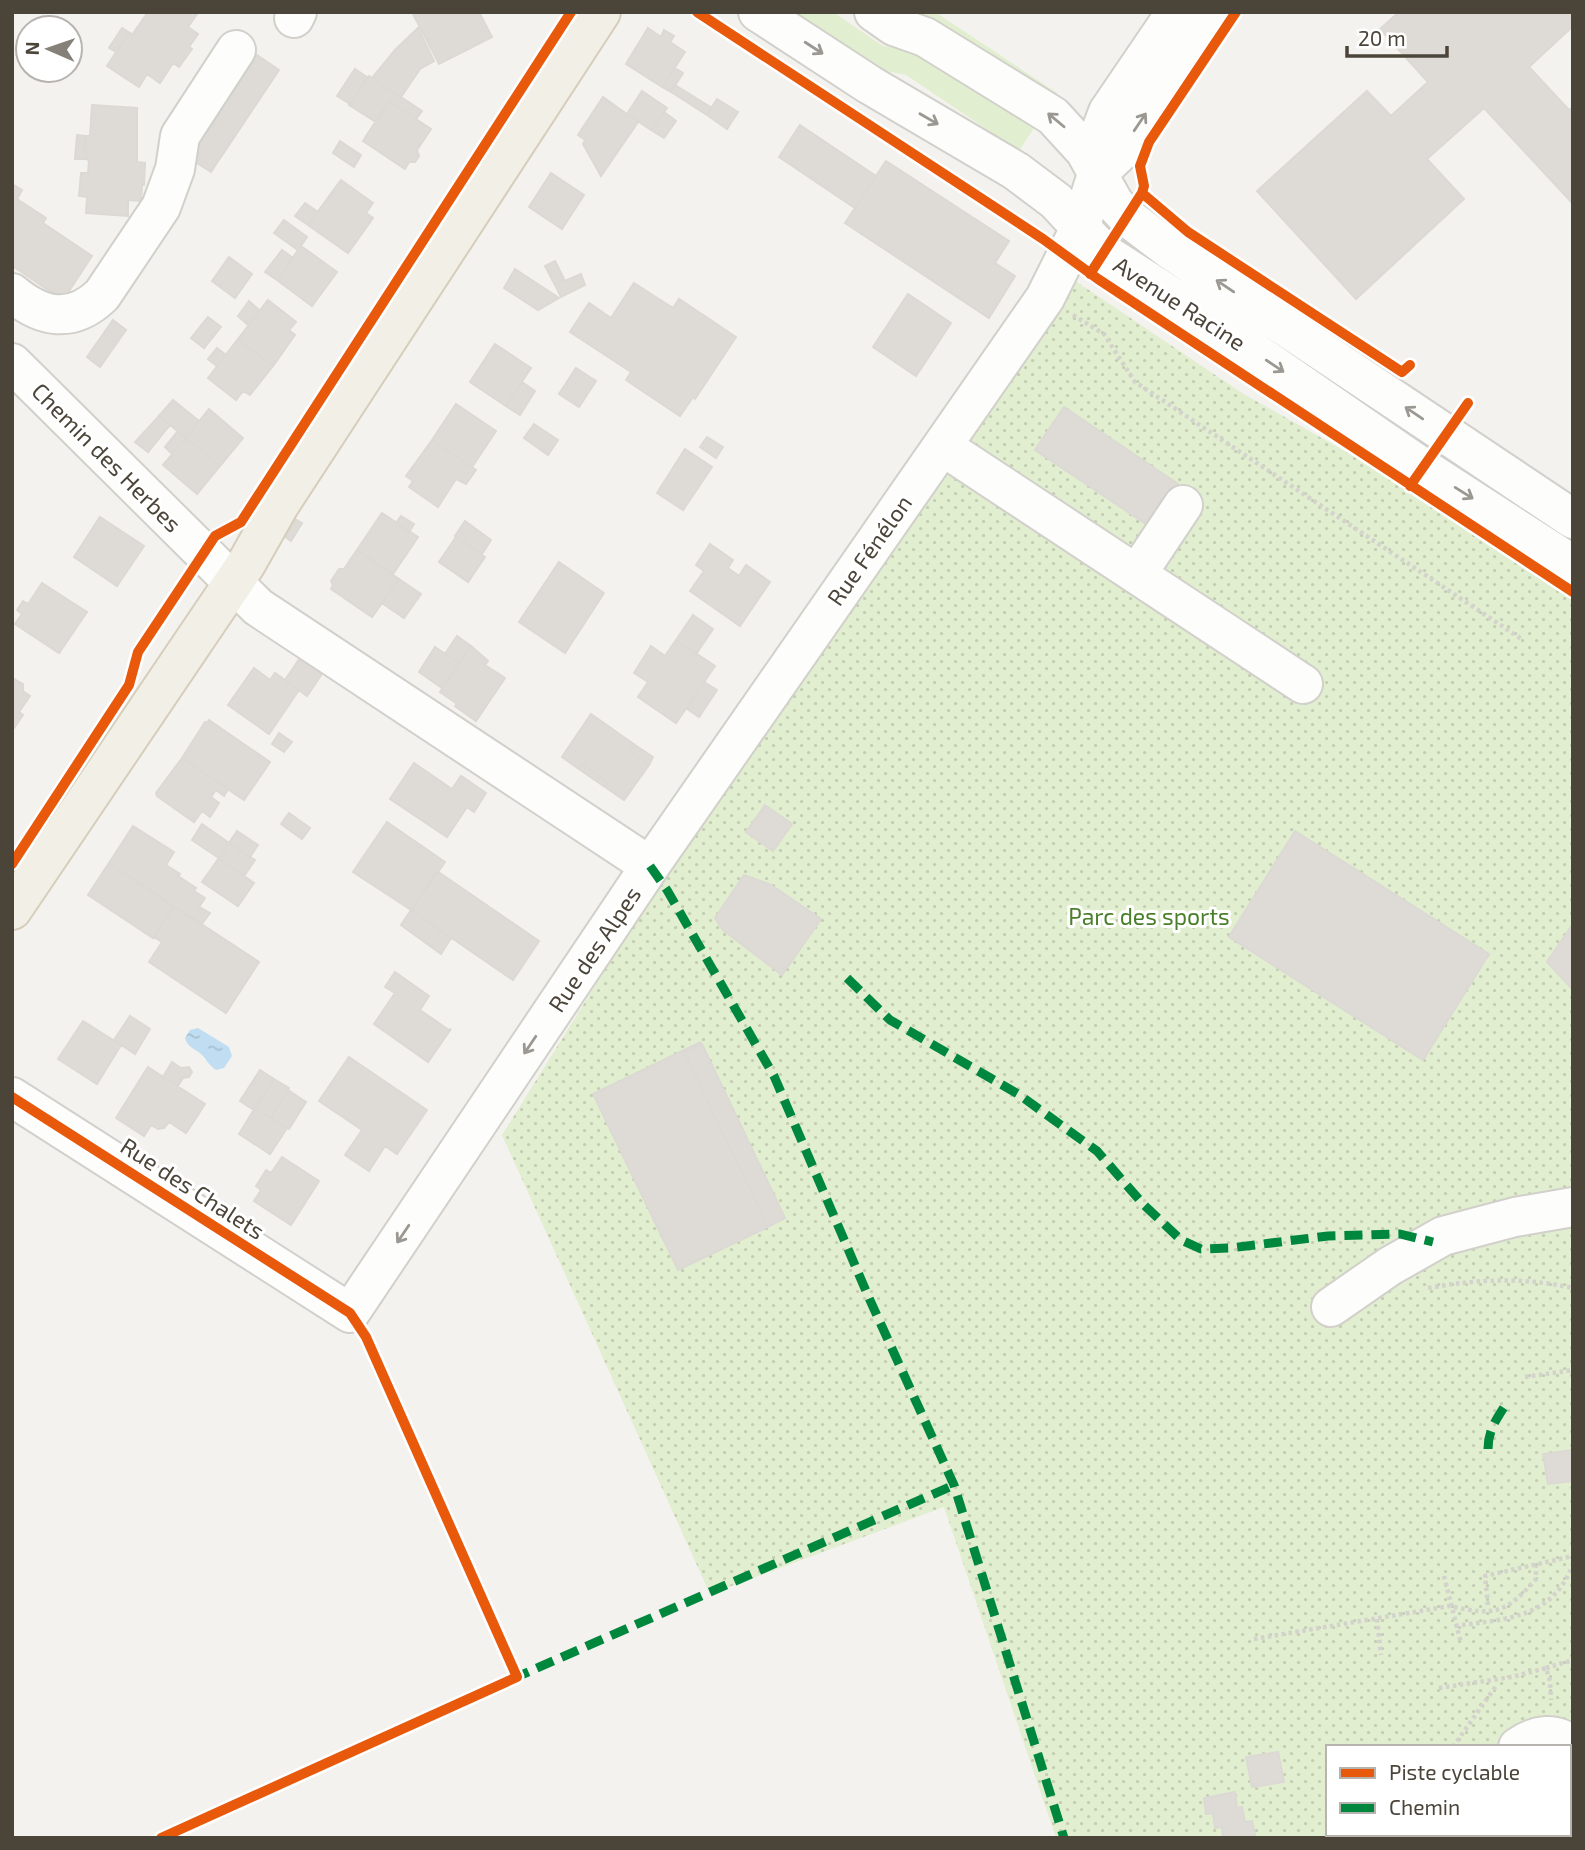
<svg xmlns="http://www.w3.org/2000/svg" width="1585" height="1850" font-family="'Exo 2',sans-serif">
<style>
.green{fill:#e1eecf}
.park{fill:url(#park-dots);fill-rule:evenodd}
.water{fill:url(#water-ripples)}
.building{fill:#dedbd6;stroke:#dcd9d4;stroke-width:2}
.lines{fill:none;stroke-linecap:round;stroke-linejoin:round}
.minor-casing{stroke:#d2d0cb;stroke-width:42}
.major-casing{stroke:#d6cebb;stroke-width:42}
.path{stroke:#d3d2cc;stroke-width:4.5;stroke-dasharray:3.5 3.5;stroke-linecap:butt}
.minor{stroke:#fdfdfc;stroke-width:38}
.major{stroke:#f2efe6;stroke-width:38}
.quiet{stroke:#00873e;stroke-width:9;stroke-dasharray:18 9;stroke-linecap:butt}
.cycleway-casing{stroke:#fff;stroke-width:15}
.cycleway{stroke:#e8590c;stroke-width:10}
.oneway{stroke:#9b9791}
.labels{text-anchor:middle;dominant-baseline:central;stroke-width:6;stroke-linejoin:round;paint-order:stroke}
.street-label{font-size:23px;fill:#4b4439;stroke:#fff}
.park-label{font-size:23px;fill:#4a7f2a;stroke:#fff}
</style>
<defs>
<pattern id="park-dots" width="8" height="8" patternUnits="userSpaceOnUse" patternTransform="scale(1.75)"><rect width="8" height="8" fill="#e1eecf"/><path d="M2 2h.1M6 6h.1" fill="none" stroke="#c3cdb2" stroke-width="1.8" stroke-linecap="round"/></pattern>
<pattern id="water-ripples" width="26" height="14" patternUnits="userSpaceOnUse" patternTransform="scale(1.75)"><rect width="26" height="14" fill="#c0ddf1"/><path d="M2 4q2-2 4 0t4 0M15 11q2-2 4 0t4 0" fill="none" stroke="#a6bfcf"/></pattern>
</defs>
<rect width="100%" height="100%" fill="#f4f2ee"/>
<path class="green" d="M 787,12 L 833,12 L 883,46 L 916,49 L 1034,128 L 1019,151 L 906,75 L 870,68 Z
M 919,12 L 935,12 L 1057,93 L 1053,100 Z"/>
<path class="park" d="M 1071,278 L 1242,393 L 1573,580 L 1573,1838 L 1056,1838 L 944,1507 L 710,1594 L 502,1135 L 663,877 ZM 1328,1747 L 1569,1747 L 1569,1834 L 1328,1834 Z"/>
<path class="water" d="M 198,1028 L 229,1047 L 232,1056 L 224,1068 L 216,1070 C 209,1065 208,1062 203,1056 C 196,1048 188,1049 185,1038 L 190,1030 Z"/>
<path class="building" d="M 148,12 L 193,12 L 197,14 L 188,27 L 198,34 L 189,47 L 192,49 L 179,67 L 173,63 L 160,83 L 147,74 L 139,87 L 107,66 L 122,43 L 130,33 L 132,35 Z
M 412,12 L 479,12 L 492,37 L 439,64 Z
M 1399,12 L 1573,12 L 1573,26 L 1529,67 L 1569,110 L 1573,107 L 1573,204 L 1484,108 L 1427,159 L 1464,199 L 1356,299 L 1257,191 L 1367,91 L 1391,116 L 1428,82 L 1380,29 Z
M 122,28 L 130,33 L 116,52 L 109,48 Z
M 418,28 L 434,61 L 420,69 L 401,97 L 372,78 L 395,50 Z
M 648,28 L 661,37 L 664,30 L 674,36 L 670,42 L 685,52 L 662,87 L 626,64 Z
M 257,55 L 279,70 L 211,172 L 189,158 Z
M 675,68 L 683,73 L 671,92 L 662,87 Z
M 355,69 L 367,77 L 350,104 L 337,96 Z
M 369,76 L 422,111 L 416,119 L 389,101 L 376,122 L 349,105 Z
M 675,85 L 712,108 L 707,115 L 671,92 Z
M 642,91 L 667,108 L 651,130 L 627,114 Z
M 603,97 L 638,122 L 601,176 L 583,144 L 585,140 L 578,135 Z
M 717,99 L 738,112 L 727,129 L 707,115 Z
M 389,101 L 431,129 L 417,150 L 419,156 L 415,162 L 409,162 L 405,169 L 363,141 Z
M 92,105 L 137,108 L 137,162 L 145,163 L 144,185 L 142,185 L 141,201 L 128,200 L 128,216 L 86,213 L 87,197 L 79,196 L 81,173 L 88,173 L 89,160 L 86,159 L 87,148 L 84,148 L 85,136 L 90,136 Z
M 664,112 L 676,121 L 664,138 L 651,130 Z
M 800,125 L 876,176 L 855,208 L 779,157 Z
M 77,135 L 85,136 L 86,159 L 75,159 Z
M 340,141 L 361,155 L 354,167 L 333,153 Z
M 886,161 L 1009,241 L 995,263 L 1015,276 L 989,318 L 845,223 Z
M 551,173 L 584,195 L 562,229 L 529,207 Z
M 341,180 L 373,203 L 366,213 L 373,218 L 348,253 L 308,225 Z
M 12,184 L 22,190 L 17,199 L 46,218 L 43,223 L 92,256 L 63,300 L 14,267 L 12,270 Z
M 305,203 L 318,212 L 308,225 L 295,216 Z
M 284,220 L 307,237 L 298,250 L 274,233 Z
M 301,246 L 337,272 L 312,306 L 277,280 Z
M 282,250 L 293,258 L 277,280 L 265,272 Z
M 229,257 L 252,274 L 235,298 L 212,281 Z
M 555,261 L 564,279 L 555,285 L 545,266 Z
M 515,269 L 559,298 L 538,310 L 504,288 Z
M 581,274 L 585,285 L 561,297 L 555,285 Z
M 634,283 L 673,308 L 679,299 L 736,337 L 695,399 L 693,397 L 680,416 L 626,380 L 631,372 L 570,332 L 589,303 L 611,318 Z
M 908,294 L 951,323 L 916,376 L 873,347 Z
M 268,300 L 296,322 L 289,330 L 295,335 L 273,366 L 238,339 Z
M 249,301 L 259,310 L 248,325 L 238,316 Z
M 208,317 L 221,327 L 204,348 L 191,338 Z
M 113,320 L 126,330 L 100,367 L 87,357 Z
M 238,339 L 273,366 L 250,395 L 243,391 L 236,400 L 208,378 Z
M 495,344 L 531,368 L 506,406 L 470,382 Z
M 217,348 L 226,355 L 217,366 L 208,359 Z
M 576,368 L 596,381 L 579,407 L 559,394 Z
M 522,382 L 535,391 L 520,415 L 506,406 Z
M 173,400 L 199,421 L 186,438 L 159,416 Z
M 456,404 L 496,431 L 472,467 L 432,440 Z
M 1064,407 L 1178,484 L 1149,526 L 1035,450 Z
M 209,409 L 243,438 L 220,466 L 186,438 Z
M 159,416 L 170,425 L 148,452 L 135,442 Z
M 534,424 L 558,440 L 548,455 L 524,438 Z
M 178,431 L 186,438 L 172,454 L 165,447 Z
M 707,437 L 723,447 L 716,458 L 700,447 Z
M 186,438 L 220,466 L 197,494 L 163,465 Z
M 432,440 L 476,470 L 466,484 L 456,479 L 438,507 L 409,487 L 413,481 L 406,476 Z
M 685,449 L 712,467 L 683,510 L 657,493 Z
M 382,513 L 418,537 L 393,574 L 357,550 Z
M 401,516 L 414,524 L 409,532 L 396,523 Z
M 100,517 L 144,546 L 117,586 L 74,557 Z
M 295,519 L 302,523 L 291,541 L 284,536 Z
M 465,521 L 491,540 L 482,554 L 455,536 Z
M 456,537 L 485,557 L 468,582 L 439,562 Z
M 710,544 L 733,560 L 728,568 L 739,576 L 746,565 L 770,582 L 740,626 L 690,591 L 704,571 L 696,565 Z
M 357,550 L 399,579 L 372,617 L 331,589 L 333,585 L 331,581 L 339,569 L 344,569 Z
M 559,562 L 604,593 L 565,653 L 519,622 Z
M 399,579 L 421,594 L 404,618 L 382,603 Z
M 42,583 L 87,612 L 59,653 L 15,624 L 22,614 L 17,610 L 23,601 L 28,604 Z
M 693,615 L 713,629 L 696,654 L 676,640 Z
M 457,636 L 471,646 L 459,663 L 445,654 Z
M 676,640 L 715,666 L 676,723 L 638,697 L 648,682 L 634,673 L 651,646 L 665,656 Z
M 471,646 L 488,661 L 485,665 L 505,678 L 476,721 L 455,706 L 457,704 L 440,692 Z
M 435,647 L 459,663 L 442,688 L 419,672 Z
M 302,655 L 324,671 L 307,696 L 285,680 Z
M 254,668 L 270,680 L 275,673 L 299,690 L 269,734 L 228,705 Z
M 12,678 L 23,684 L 23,691 L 30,696 L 19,712 L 23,715 L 12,731 Z
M 704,682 L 717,690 L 699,717 L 686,708 Z
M 591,714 L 635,745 L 630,752 L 649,765 L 624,800 L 605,787 L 607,783 L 583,763 L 579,769 L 562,757 Z
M 209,720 L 270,762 L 244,800 L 182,758 L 205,722 L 207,723 Z
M 279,733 L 292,742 L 284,752 L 272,744 Z
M 635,745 L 653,757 L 649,765 L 630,752 Z
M 182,758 L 228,789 L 224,796 L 216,790 L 211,797 L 219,803 L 210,817 L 202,811 L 194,822 L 157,796 L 156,793 Z
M 414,763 L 452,789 L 461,776 L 486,793 L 474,812 L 467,807 L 447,837 L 390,799 Z
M 583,763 L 607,783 L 605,787 L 579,769 Z
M 765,805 L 792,824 L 773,851 L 746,832 Z
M 289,813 L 310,828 L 302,839 L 281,824 Z
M 387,822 L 445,862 L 411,910 L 353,872 Z
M 202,824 L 229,843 L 219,858 L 192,840 Z
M 133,826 L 174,852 L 166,865 L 180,874 L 178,876 L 196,888 L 194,891 L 205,898 L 199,907 L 210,913 L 201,925 L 109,863 Z
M 237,831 L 258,845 L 250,857 L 229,843 Z
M 1295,831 L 1489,954 L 1423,1060 L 1229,937 Z
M 229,843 L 255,860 L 244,876 L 219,858 Z
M 219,858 L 254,883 L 238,906 L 202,882 Z
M 109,863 L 174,906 L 153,938 L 88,895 Z
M 437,871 L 539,941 L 513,980 L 411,910 Z
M 744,875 L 771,885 L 821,919 L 782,975 L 723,930 L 715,918 Z
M 174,906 L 259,962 L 226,1013 L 149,962 L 162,942 L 154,937 Z
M 411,910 L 451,938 L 441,954 L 401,925 Z
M 1573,924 L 1573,990 L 1547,962 Z
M 395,972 L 429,996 L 420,1010 L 449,1030 L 451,1029 L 428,1062 L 374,1024 L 395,993 L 385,987 Z
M 130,1016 L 150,1029 L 135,1054 L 114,1040 Z
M 83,1021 L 121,1045 L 97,1084 L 58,1059 Z
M 701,1042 L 684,1052 L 768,1227 L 678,1270 L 593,1094 Z
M 702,1044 L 785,1218 L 768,1227 L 684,1052 Z
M 349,1057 L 427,1110 L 397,1154 L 385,1146 L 369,1171 L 345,1155 L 362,1130 L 319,1101 Z
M 172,1062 L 181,1068 L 189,1067 L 192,1072 L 189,1077 L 183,1078 L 178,1086 L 163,1077 Z
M 148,1067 L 205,1104 L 186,1133 L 169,1122 L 164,1128 L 158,1129 L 151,1125 L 144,1136 L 116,1118 Z
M 260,1070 L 274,1079 L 254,1110 L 240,1101 Z
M 274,1079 L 289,1088 L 271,1118 L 255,1108 Z
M 288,1090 L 306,1102 L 289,1129 L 271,1118 Z
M 255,1108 L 287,1128 L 270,1154 L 239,1134 Z
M 282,1157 L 319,1181 L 291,1225 L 254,1201 L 261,1190 L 256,1186 L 266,1170 L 271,1173 Z
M 1573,1450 L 1573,1481 L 1548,1484 L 1543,1454 Z
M 1278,1752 L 1284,1782 L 1252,1787 L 1246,1757 Z
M 1235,1792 L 1237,1808 L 1242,1807 L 1245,1822 L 1252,1821 L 1255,1835 L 1223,1838 L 1222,1827 L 1215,1828 L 1213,1813 L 1206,1814 L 1204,1798 Z"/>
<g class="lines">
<g class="minor-casing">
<path id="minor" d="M 758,12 L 870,85 L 1016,171 L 1056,201 L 1104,253 L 1208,320 L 1423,468 L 1573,565
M 874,12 L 894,26 L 925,37 L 1053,116 L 1085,151 L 1114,203 L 1127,217 L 1169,249 L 1573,519
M 294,18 L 297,12
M 1097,174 L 1120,152 L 1214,12
M 12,293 C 42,318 72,324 102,295 L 161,207 L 175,169 L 180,136 L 236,50
M 12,363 L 258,607 L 650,866
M 942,446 L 1303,684
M 1137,574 L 1183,505
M 12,1097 L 350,1313 L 650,866 L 1045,298 L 1080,228 L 1097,174 L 1097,141 L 1108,112 L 1176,12
M 1331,1307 L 1390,1266 L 1443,1236 L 1515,1217 L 1573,1207
M 1518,1747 C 1536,1734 1555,1731 1573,1746
M 1569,1811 L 1573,1808"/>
</g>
<g class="major-casing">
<path id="major" d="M 12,910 L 246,564 L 280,504 L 601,12"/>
</g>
<path class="path" d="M 1073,315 L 1104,334 L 1135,382 L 1523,640
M 1428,1288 C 1479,1279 1522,1277 1573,1288
M 1525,1377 L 1573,1370
M 1444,1576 L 1461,1643
M 1488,1605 L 1485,1576 L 1573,1556
M 1377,1619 L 1381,1655
M 1455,1626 C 1505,1619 1553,1619 1573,1564
M 1254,1639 L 1450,1606 C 1495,1616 1505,1614 1536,1579 L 1536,1565
M 1546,1668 L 1573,1660
M 1439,1688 L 1512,1677 L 1546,1668 L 1550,1681 L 1551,1700
M 1453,1747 L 1496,1686"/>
<use href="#minor" class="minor"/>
<use href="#major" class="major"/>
<path class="quiet" d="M 650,866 L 667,890 L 774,1076 L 869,1298 L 954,1485 L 1064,1838
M 847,978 L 890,1020 L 1018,1094 L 1097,1151 L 1143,1204 L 1181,1240 L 1201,1249 L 1230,1248 L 1328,1236 L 1400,1234 L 1433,1242
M 1488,1449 C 1488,1429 1498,1417 1508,1401
M 512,1679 L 954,1485"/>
<g class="cycleway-casing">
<path id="cycleway" d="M 697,12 L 1043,239 L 1098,279 L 1573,592
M 1142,193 L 1188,232 L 1402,372 L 1410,365
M 1090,274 L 1142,193 L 1144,186 L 1140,166 L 1149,142 L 1236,12
M 1410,486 L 1468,403
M 12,864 L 129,685 L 138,652 L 215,536 L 241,522 L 571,12
M 12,1097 L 350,1313 L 366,1337 L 517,1677 L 161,1838"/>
</g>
<use href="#cycleway" class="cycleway"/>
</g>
<defs><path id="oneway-shaft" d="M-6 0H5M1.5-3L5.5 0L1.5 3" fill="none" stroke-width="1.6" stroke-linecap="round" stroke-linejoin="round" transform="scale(1.75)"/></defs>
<g class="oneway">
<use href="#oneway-shaft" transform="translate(814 48) rotate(33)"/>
<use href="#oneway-shaft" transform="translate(929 119) rotate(30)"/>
<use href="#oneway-shaft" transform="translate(1056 120) rotate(-140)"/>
<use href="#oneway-shaft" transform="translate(1140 122) rotate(-56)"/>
<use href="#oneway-shaft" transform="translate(1225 286) rotate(-146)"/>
<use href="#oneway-shaft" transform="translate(1275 366) rotate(34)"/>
<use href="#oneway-shaft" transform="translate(1414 413) rotate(-146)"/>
<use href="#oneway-shaft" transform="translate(1464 493) rotate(32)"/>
<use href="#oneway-shaft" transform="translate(530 1045) rotate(124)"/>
<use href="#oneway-shaft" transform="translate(403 1234) rotate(124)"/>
</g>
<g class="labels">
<g class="street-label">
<text transform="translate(1180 303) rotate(33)">Avenue Racine</text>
<text transform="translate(107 457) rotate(45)">Chemin des Herbes</text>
<text transform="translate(869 550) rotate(-55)">Rue Fénélon</text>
<text transform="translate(594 949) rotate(-56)">Rue des Alpes</text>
<text transform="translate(193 1188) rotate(33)">Rue des Chalets</text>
</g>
<g class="park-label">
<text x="1149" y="916">Parc des sports</text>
</g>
</g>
<rect width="1585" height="1850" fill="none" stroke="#4b4439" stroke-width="28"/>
<rect x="1326" y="1745" width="245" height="91" fill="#ffffff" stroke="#b7b4b0" stroke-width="2"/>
<rect x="1340" y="1768" width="35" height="10" fill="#e8590c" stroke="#b7b4b0" stroke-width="2"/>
<text x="1389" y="1780" font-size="21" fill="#4b4439">Piste cyclable</text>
<rect x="1340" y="1803" width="35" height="10" fill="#00873e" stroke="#b7b4b0" stroke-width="2"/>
<text x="1389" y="1815" font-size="21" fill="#4b4439">Chemin</text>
<g transform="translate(49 49) rotate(272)"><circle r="33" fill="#ffffff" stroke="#b7b4b0" stroke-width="2"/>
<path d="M0-5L12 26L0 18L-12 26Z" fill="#868178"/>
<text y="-10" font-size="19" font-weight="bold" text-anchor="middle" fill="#4b4439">N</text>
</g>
<path d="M1347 46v10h100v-10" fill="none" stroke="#4b4439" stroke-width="3.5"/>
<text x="1358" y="46" font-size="21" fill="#4b4439" stroke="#ffffff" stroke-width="5" paint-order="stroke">20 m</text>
</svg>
